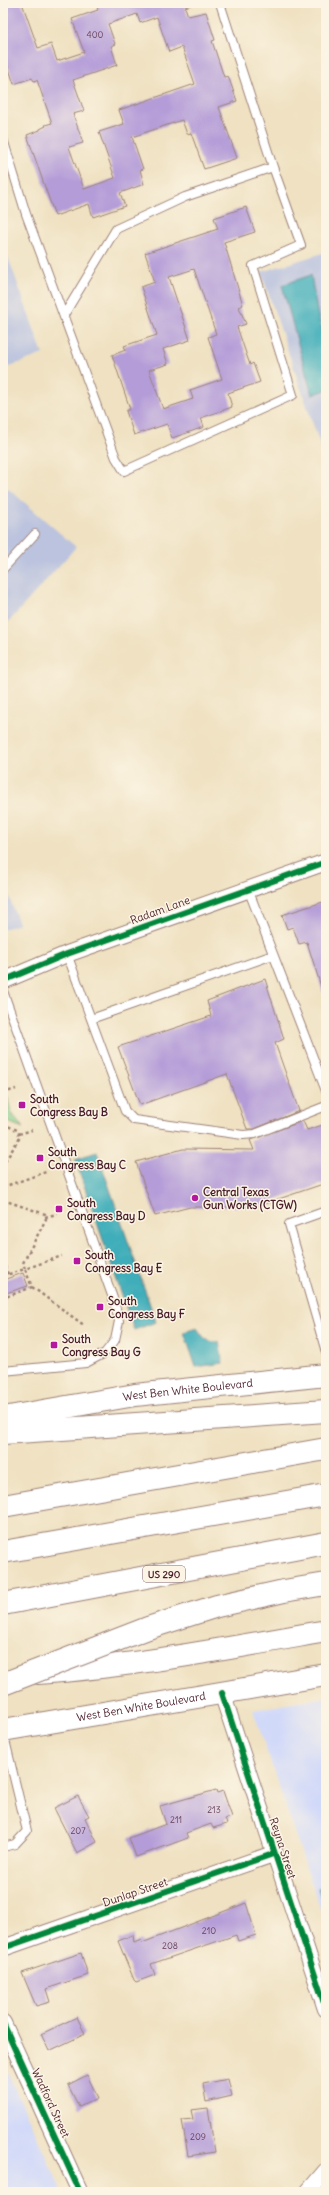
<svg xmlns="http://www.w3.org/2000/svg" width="329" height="2195" font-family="Delius,sans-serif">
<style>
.built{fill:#d1d9f9}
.industrial{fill:#bbc3de}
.green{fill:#80ca87;stroke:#657459}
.water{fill:#3faeba;stroke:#446672}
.building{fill:#b49cd8;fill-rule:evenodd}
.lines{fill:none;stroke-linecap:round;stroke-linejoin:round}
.lane-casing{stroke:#9c8076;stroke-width:10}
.street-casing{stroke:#9c8076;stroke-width:18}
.secondary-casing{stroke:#9c8076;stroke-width:24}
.highway-casing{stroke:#9c8076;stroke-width:24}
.path{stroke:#9c8076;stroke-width:2.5;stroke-dasharray:3 3;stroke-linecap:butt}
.lane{stroke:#fff;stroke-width:8}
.street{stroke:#fff;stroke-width:16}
.secondary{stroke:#fff;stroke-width:22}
.highway{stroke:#fff;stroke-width:22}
.highway-bridge-casing{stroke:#9c8076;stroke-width:24;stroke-linecap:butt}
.highway-bridge{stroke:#fff;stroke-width:22}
.cycleway-casing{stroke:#fcf5e5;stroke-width:8}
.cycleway{stroke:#00873e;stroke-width:6}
.poi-dot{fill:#b5179e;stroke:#fcf5e5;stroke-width:1.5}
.labels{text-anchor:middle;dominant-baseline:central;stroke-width:3;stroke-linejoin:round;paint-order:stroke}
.number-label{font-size:9px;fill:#643e56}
.shield{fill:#fcf5e5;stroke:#7f5f63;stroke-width:1}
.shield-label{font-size:10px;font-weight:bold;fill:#4a1f2b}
.street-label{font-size:11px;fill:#4a1f2b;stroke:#fcf5e5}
.poi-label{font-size:11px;font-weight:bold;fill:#4a1f2b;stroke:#fcf5e5;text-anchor:start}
</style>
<rect width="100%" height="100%" fill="#fcf5e5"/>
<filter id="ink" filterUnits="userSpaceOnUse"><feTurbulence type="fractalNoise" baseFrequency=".025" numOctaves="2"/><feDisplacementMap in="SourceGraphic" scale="8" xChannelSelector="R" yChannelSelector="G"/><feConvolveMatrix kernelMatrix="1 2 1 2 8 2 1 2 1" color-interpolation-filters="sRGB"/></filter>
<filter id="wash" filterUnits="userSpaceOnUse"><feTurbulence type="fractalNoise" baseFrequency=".012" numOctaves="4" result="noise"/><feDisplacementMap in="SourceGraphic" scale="16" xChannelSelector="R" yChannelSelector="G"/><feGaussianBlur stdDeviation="0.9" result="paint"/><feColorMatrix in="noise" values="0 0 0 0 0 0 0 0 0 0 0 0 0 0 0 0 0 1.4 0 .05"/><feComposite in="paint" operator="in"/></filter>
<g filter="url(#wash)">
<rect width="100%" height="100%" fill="#efe1c1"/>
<path class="built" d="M 326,1697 L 326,1926 L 253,1710 Z
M 3,2062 L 62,2192 L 3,2192 Z"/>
<path class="industrial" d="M 3,243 L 43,354 L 3,369 Z
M 326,252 L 326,462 L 261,272 Z
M 3,484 L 76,547 L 3,628 Z
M 3,880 L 19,924 L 3,929 Z"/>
<path class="green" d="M 7,1095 L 11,1112 L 23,1128 L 3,1120 L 3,1096 Z"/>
<path class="water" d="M 311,275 L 318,316 L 326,342 L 326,390 L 312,395 L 282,285 Z
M 97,1152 L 156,1322 L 134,1330 L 75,1159 Z
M 197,1328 C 203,1337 207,1343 219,1342 L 223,1363 L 196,1367 L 184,1332 Z
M 326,1885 L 326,1912 L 318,1888 Z"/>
<g id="blocks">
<path class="building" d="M 3,3 L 22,3 L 38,48 L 51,44 L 57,61 L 84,52 L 72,19 L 98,10 L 96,3 L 191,3 L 191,5 L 185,7 L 188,16 L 206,12 L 215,40 L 212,41 L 224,77 L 228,76 L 237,101 L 219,107 L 237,158 L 204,169 L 191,133 L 187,134 L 182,120 L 132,137 L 143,169 L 140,170 L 144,184 L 120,193 L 125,206 L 93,217 L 89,204 L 55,216 L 27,135 L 40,130 L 40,129 L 46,126 L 45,125 L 52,123 L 37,80 L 34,81 L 32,78 L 14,84 L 3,51 ZM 137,14 L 140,23 L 157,17 L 169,52 L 182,47 L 195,84 L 119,110 L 124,124 L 99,132 L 115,178 L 84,189 L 69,147 L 83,143 L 73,114 L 84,111 L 73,80 L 117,65 L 111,46 L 115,44 L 108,24 Z
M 246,207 L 255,232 L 224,242 L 243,305 L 239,307 L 246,324 L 237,327 L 250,365 L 253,363 L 260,382 L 228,393 L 232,407 L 201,418 L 204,427 L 172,438 L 167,424 L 134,435 L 126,411 L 130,409 L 112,355 L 126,350 L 124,346 L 157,335 L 141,287 L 155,282 L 145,253 L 218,229 L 214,218 ZM 194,269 L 216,334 L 208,337 L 222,379 L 190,390 L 193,399 L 163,409 L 149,370 L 168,364 L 163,349 L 190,340 L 169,277 Z
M 326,901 L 326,992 L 323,993 L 307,942 L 299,944 L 293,927 L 287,929 L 282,915 Z
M 265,979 L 284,1039 L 275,1043 L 299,1111 L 254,1129 L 247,1129 L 227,1074 L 140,1105 L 118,1047 L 211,1016 L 207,1001 Z
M 303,1121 L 307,1130 L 326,1124 L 326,1183 L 255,1207 L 190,1207 L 155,1216 L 136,1162 L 183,1149 L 254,1150 L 250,1140 Z
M 23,1273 L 28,1286 L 3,1294 L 3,1280 Z
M 216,1790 L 217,1793 L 223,1791 L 232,1817 L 225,1819 L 227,1824 L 213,1828 L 211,1824 L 186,1833 L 188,1838 L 136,1857 L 129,1838 L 166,1824 L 160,1806 Z
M 78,1796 L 89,1816 L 85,1818 L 97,1842 L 77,1853 L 54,1808 Z
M 246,1903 L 256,1935 L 238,1941 L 236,1935 L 151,1964 L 155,1975 L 136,1982 L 134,1980 L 118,1941 L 133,1935 L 134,1943 L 141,1940 L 142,1943 Z
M 81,1953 L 88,1975 L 46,1989 L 50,2002 L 36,2006 L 22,1973 Z
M 77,2017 L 85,2034 L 49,2051 L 41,2034 Z
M 87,2075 L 98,2098 L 79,2107 L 68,2085 Z
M 228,2079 L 232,2096 L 206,2102 L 203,2084 Z
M 208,2108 L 215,2152 L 188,2156 L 182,2120 L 193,2119 L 191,2110 Z"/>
</g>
</g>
<g filter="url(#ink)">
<use href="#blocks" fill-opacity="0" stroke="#9c8076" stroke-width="1"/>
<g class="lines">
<g class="lane-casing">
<path id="lane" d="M 220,3 L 273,167
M 3,139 L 26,214 L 116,458 L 124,471 L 293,395 L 253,266 L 301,245 L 273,167 L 185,197 L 116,229 L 64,315
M 3,569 L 35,534
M 248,889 L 326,1091
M 67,954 L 125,1111 L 134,1120 L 243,1135 L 255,1134 L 326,1106
M 3,991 L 114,1301 L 119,1321 L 115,1340 L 105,1353 L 86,1363 L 3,1371
M 91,1019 L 273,955
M 326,1211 L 289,1224 L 326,1352
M 3,1847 L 15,1844 L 27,1831 L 3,1732"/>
</g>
<g class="street-casing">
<path id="street" d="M 3,981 L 67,954 L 326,862
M 222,1693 L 326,2009
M 3,1948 L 273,1854
M 3,2023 L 80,2192
M 308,2192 L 326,2171"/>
</g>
<g class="secondary-casing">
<g id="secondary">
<path id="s1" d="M 3,1418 L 135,1395 L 326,1375"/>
<path id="s2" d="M 3,1730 L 326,1675"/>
</g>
</g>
<g class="highway-casing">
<path id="highway" d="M 3,1433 L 326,1411
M 3,1506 L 326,1449
M 3,1552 L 326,1495
M 284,1591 L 326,1584
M 3,1604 L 326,1543
M 38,1673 C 135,1666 230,1648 326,1631"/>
</g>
<path class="path" d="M 3,1093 L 16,1089
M 3,1124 L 17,1130 L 20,1137 L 3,1165
M 19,1134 L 32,1130
M 3,1187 L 46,1172
M 3,1200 L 45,1214 L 46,1219 L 23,1263 L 25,1269 L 62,1256
M 45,1217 L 57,1214
M 3,1260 L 8,1275
M 3,1276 L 25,1269 L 32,1287 L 3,1298
M 32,1287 L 85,1326"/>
<use href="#lane" class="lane"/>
<use href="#street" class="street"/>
<use href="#secondary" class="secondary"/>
<use href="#highway" class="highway"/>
<g class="highway-bridge-casing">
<path id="highway-bridge" d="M 3,1684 L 148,1628 L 217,1606 L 284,1591"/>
</g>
<use href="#highway-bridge" class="highway-bridge"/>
<g class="cycleway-casing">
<path id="cycleway" d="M 3,981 L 67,954 L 326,862
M 222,1693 L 326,2009
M 3,1948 L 273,1854
M 3,2023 L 80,2192"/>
</g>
<use href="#cycleway" class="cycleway"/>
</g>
</g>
<g class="poi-dot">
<rect x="18" y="1101" width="8" height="8" rx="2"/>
<rect x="36" y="1154" width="8" height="8" rx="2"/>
<circle cx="195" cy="1198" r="4"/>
<rect x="55" y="1205" width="8" height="8" rx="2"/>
<rect x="73" y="1257" width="8" height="8" rx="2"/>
<rect x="96" y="1303" width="8" height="8" rx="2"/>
<rect x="50" y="1341" width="8" height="8" rx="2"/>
</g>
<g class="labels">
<g class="number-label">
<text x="95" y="34">400</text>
<text x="214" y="1809">213</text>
<text x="176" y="1819">211</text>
<text x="78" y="1830">207</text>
<text x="209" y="1930">210</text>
<text x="170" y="1945">208</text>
<text x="198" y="2136">209</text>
</g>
<rect class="shield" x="143" y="1566" width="42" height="16" rx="3"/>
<g class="shield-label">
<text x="164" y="1574">US 290</text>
</g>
<g class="street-label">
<text transform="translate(160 910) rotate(-20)">Radam Lane</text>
<text stroke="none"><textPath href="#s1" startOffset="187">West Ben White Boulevard</textPath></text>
<text stroke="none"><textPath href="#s2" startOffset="140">West Ben White Boulevard</textPath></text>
<text transform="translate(283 1848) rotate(72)">Reyna Street</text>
<text transform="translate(135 1892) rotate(-19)">Dunlap Street</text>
<text transform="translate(51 2103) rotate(65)">Wadford Street</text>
</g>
<g class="poi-label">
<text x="30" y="1099">South<tspan x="30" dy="13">Congress Bay B</tspan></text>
<text x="48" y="1152">South<tspan x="48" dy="13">Congress Bay C</tspan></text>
<text x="203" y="1192">Central Texas<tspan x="203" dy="13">Gun Works (CTGW)</tspan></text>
<text x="67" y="1203">South<tspan x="67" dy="13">Congress Bay D</tspan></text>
<text x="85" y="1255">South<tspan x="85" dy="13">Congress Bay E</tspan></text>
<text x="108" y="1301">South<tspan x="108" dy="13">Congress Bay F</tspan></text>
<text x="62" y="1339">South<tspan x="62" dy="13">Congress Bay G</tspan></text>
</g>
</g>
<rect width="329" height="2195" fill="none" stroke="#fcf5e5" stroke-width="16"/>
</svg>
